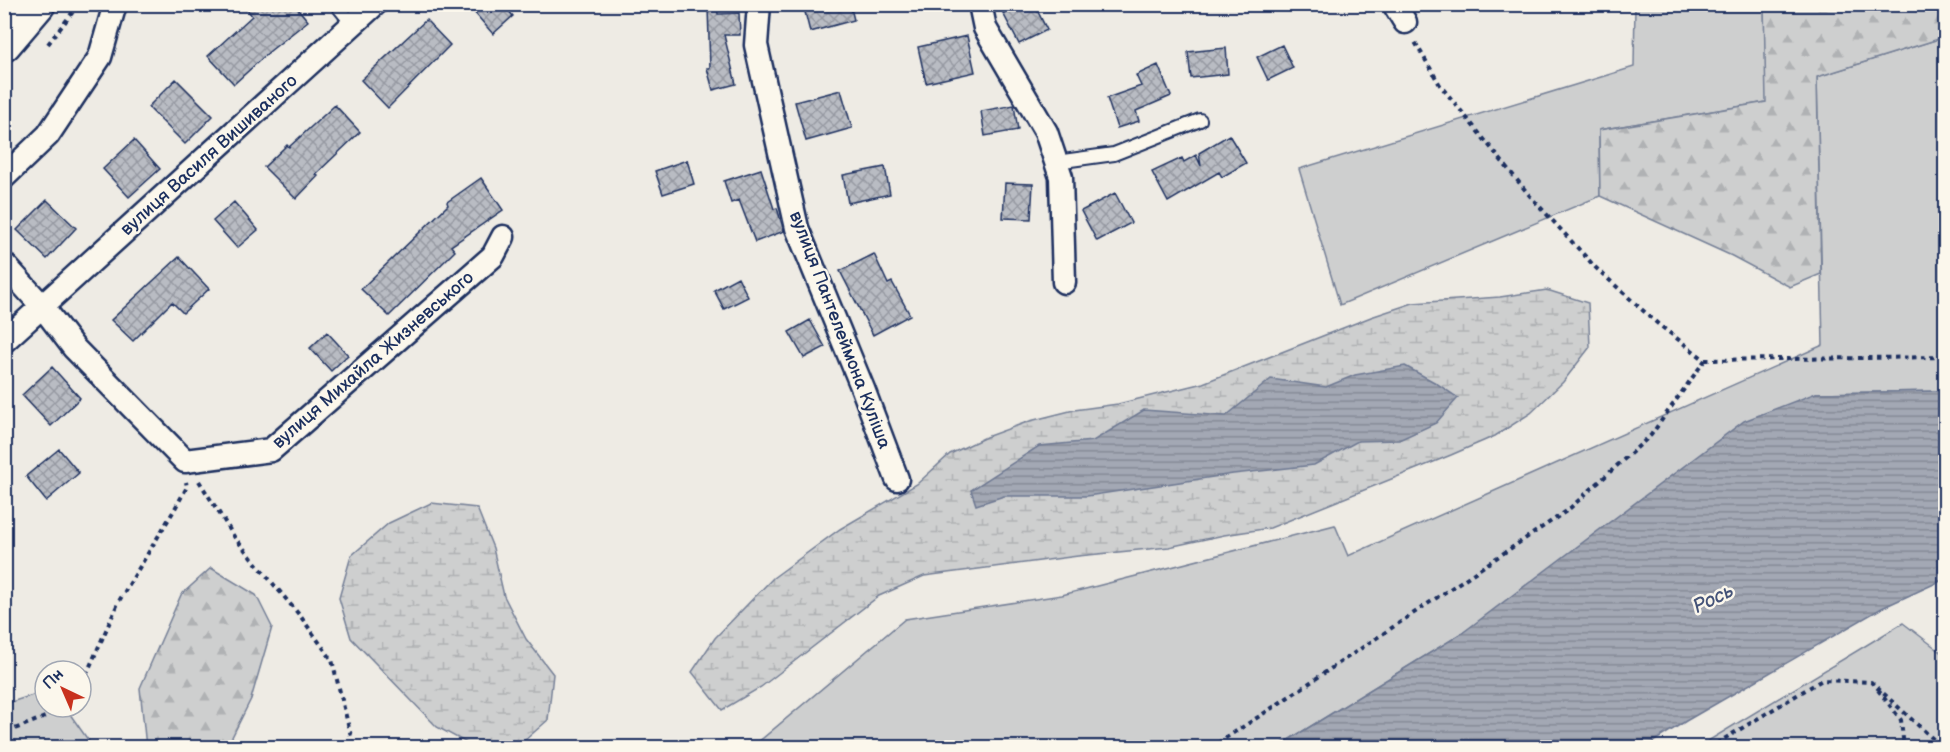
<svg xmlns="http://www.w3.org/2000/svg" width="1950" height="752" font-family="'Balsamiq Sans',sans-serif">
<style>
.green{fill:#cecfcf;stroke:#747f96;stroke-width:1.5}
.forest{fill:url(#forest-firs);stroke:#747f96;stroke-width:1.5}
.wetland{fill:url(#wetland-marsh);stroke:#747f96;stroke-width:1.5}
.water{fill:url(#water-rules);stroke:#6d7892;stroke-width:1.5}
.building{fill:url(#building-cross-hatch);stroke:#1b2f5e;stroke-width:1.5}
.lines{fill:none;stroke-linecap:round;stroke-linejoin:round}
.service-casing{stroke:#1b2f5e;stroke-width:16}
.minor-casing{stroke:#1b2f5e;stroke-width:27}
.primary-casing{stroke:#1b2f5e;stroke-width:38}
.path{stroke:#1b2f5e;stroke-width:4;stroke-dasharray:4.5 4.5;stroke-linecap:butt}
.service{stroke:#fbf7ec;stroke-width:12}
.minor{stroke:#fbf7ec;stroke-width:22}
.primary{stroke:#fbf7ec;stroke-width:33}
.labels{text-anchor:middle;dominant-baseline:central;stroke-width:5;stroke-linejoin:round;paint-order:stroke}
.street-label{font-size:18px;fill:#1b2f5e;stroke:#fbf7ec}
.water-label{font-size:20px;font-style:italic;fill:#445378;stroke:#fbf7ec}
</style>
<defs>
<pattern id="forest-firs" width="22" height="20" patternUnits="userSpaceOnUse" patternTransform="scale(1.5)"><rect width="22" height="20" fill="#cecfcf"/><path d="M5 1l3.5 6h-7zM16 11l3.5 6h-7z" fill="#b0b2b4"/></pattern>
<pattern id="wetland-marsh" width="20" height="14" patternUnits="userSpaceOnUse" patternTransform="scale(1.5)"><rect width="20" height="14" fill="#cecfcf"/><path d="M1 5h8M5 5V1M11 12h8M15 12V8" fill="none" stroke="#b0b2b4"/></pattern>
<pattern id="water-rules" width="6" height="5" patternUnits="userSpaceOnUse" patternTransform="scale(1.5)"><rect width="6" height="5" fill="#a3a8b4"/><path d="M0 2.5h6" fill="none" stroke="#848996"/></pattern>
<pattern id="building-cross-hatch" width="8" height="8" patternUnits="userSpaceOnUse" patternTransform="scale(1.5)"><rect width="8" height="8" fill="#b9bcc3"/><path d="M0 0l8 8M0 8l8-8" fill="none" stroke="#9699a2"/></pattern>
</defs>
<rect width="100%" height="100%" fill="#eeebe4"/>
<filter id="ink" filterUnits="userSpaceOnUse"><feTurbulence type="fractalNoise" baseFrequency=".0167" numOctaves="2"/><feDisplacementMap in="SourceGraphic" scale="12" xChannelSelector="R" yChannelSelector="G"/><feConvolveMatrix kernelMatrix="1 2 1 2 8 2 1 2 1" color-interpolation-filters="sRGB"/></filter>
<g filter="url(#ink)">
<path class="green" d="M 1635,5 L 1764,5 L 1767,102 L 1599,130 L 1600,196 L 1340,305 L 1299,169 L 1634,67 Z
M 1945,37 L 1945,391 L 1816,393 L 1461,634 L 1277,747 L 751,748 L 905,619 L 1062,595 L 1335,525 L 1348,556 L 1823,345 L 1817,77 Z
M 1903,623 L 1945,655 L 1945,747 L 1698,747 Z
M 45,691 L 45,707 L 65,707 L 93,747 L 5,747 L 5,704 Z"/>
<path class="forest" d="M 1764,5 L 1945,5 L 1945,37 L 1817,77 L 1821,274 L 1790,287 L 1732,256 L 1600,196 L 1599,130 L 1766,102 Z
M 211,568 L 256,595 L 272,627 L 251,699 L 227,747 L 146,747 L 140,688 L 181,595 Z"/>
<path class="wetland" d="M 1547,290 L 1588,303 L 1590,347 L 1563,382 L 1531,413 L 1495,436 L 1451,455 L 1270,528 L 1224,535 L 1169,547 L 1078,556 L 924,576 L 879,596 L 761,687 L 722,710 L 692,672 L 715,638 L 773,578 L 840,529 L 917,484 L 950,454 L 986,437 L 1030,421 L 1074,410 L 1118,404 L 1203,383 L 1371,317 L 1413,303 L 1500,297 Z
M 431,503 L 477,508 L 493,548 L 504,596 L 526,639 L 553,674 L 548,720 L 517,747 L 474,747 L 437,727 L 351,638 L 339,598 L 351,556 L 389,523 Z"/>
<path class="water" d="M 1405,366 L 1436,383 L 1458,398 L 1436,423 L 1399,440 L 1358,441 L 1314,465 L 1233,474 L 1087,496 L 1004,496 L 976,505 L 971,490 L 1039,446 L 1093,441 L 1144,410 L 1226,416 L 1271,379 L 1326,387 L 1355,375 Z
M 1945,391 L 1945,579 L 1882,608 L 1686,721 L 1645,747 L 1277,747 L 1461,634 L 1744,421 L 1816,393 Z"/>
<path class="building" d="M 243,4 L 294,4 L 308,21 L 270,51 L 234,84 L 208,56 L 252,16 Z
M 467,4 L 503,4 L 513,16 L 493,34 Z
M 803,4 L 850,4 L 854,20 L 810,32 Z
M 1020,4 L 1034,4 L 1047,30 L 1019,44 L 1003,13 Z
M 717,7 L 718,14 L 739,13 L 740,35 L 724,35 L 736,84 L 713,90 L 707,68 L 710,68 L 708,8 Z
M 426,20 L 450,45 L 388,108 L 361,80 Z
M 967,36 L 975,72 L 926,83 L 918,47 Z
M 1282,45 L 1293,68 L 1268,80 L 1257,57 Z
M 1226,48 L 1228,74 L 1191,78 L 1188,52 Z
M 1158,65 L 1171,96 L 1136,111 L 1139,121 L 1117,128 L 1107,98 L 1141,86 L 1136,75 Z
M 176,79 L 213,116 L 185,144 L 148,107 Z
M 841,90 L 852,128 L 806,141 L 795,102 Z
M 335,105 L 360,132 L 316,174 L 318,176 L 296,199 L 264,167 L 287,145 L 289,147 Z
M 1014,105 L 1018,130 L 985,136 L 981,111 Z
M 1229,135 L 1246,163 L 1222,177 L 1219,172 L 1168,202 L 1152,172 L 1182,158 L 1184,162 L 1196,155 L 1201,166 L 1199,153 Z
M 134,140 L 160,169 L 129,197 L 103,169 Z
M 687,160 L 694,184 L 663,194 L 655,171 Z
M 885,167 L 890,194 L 848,203 L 843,175 Z
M 761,169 L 774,209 L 777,208 L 784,231 L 755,242 L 739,200 L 731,203 L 724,181 Z
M 481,178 L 503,210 L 451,246 L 455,251 L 389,316 L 361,289 L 448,205 L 447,202 Z
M 1005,183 L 1033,184 L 1031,219 L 1003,218 Z
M 1115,193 L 1131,223 L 1097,241 L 1081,211 Z
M 47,200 L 76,228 L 47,259 L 17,230 Z
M 234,202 L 258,230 L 237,248 L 213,221 Z
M 874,254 L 888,284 L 892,282 L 910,315 L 873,335 L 840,271 Z
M 179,257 L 209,289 L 183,313 L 172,302 L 133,341 L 111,320 Z
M 738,277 L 748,297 L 724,309 L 714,290 Z
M 810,320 L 825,347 L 804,358 L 789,332 Z
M 327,332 L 348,355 L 331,371 L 310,348 Z
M 52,367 L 80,398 L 51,426 L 22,395 Z
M 59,449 L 79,473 L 46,501 L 26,476 Z"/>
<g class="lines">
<g class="service-casing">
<path id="service" d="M 336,4 L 353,25
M 1056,162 L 1114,154 L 1200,120"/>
</g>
<g class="minor-casing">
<path id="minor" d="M 759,4 L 756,45 L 797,228 L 863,389 L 897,479
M 980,4 L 985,28 L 1046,132 L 1061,177 L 1064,282
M 1394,4 L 1405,22
M 4,177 L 48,135 L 100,57 L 115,4
M 4,264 L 42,306 L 74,348 L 185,461 L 271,450 L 493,256 L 503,237
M 4,341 L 375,4"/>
</g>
<g class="primary-casing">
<path id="primary" d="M 4,44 L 38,4"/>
</g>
<path class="path" d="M 48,44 L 79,4
M 1705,360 L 1946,357
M 199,481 L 235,538 L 301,617 L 332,660 L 354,748
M 81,682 L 87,673 L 119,601 L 173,512 L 187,487 L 186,482
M 1878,690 L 1901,720 L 1904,748
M 7,732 L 45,717 L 58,707
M 1210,748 L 1269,710 L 1568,510 L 1651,435 L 1705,360 L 1658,324 L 1596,268 L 1530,196 L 1440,85 L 1415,42
M 1709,748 L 1822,680 L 1871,682 L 1943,748"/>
<use href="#service" class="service"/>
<use href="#minor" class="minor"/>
<use href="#primary" class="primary"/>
</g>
</g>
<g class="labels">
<g class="street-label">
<text transform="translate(209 155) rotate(-42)">вулиця Василя Вишиваного</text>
<text transform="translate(840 330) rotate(69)">вулиця Пантелеймона Куліша</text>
<text transform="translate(373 360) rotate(-41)">вулиця Михайла Жизневського</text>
</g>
<g class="water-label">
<text transform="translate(1713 599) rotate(-26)">Рось</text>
</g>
</g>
<rect width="1950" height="752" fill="none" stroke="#fbf7ec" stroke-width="24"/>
<rect x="12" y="12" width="1926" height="728" fill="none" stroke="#1b2f5e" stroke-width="2" filter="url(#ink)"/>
<g transform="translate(63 689) rotate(316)"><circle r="28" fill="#fbf7ec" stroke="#a1a7b3" stroke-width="1.5"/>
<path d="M0-4.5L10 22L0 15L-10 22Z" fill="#c8321e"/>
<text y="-9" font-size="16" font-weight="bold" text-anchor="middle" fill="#1b2f5e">Пн</text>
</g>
</svg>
